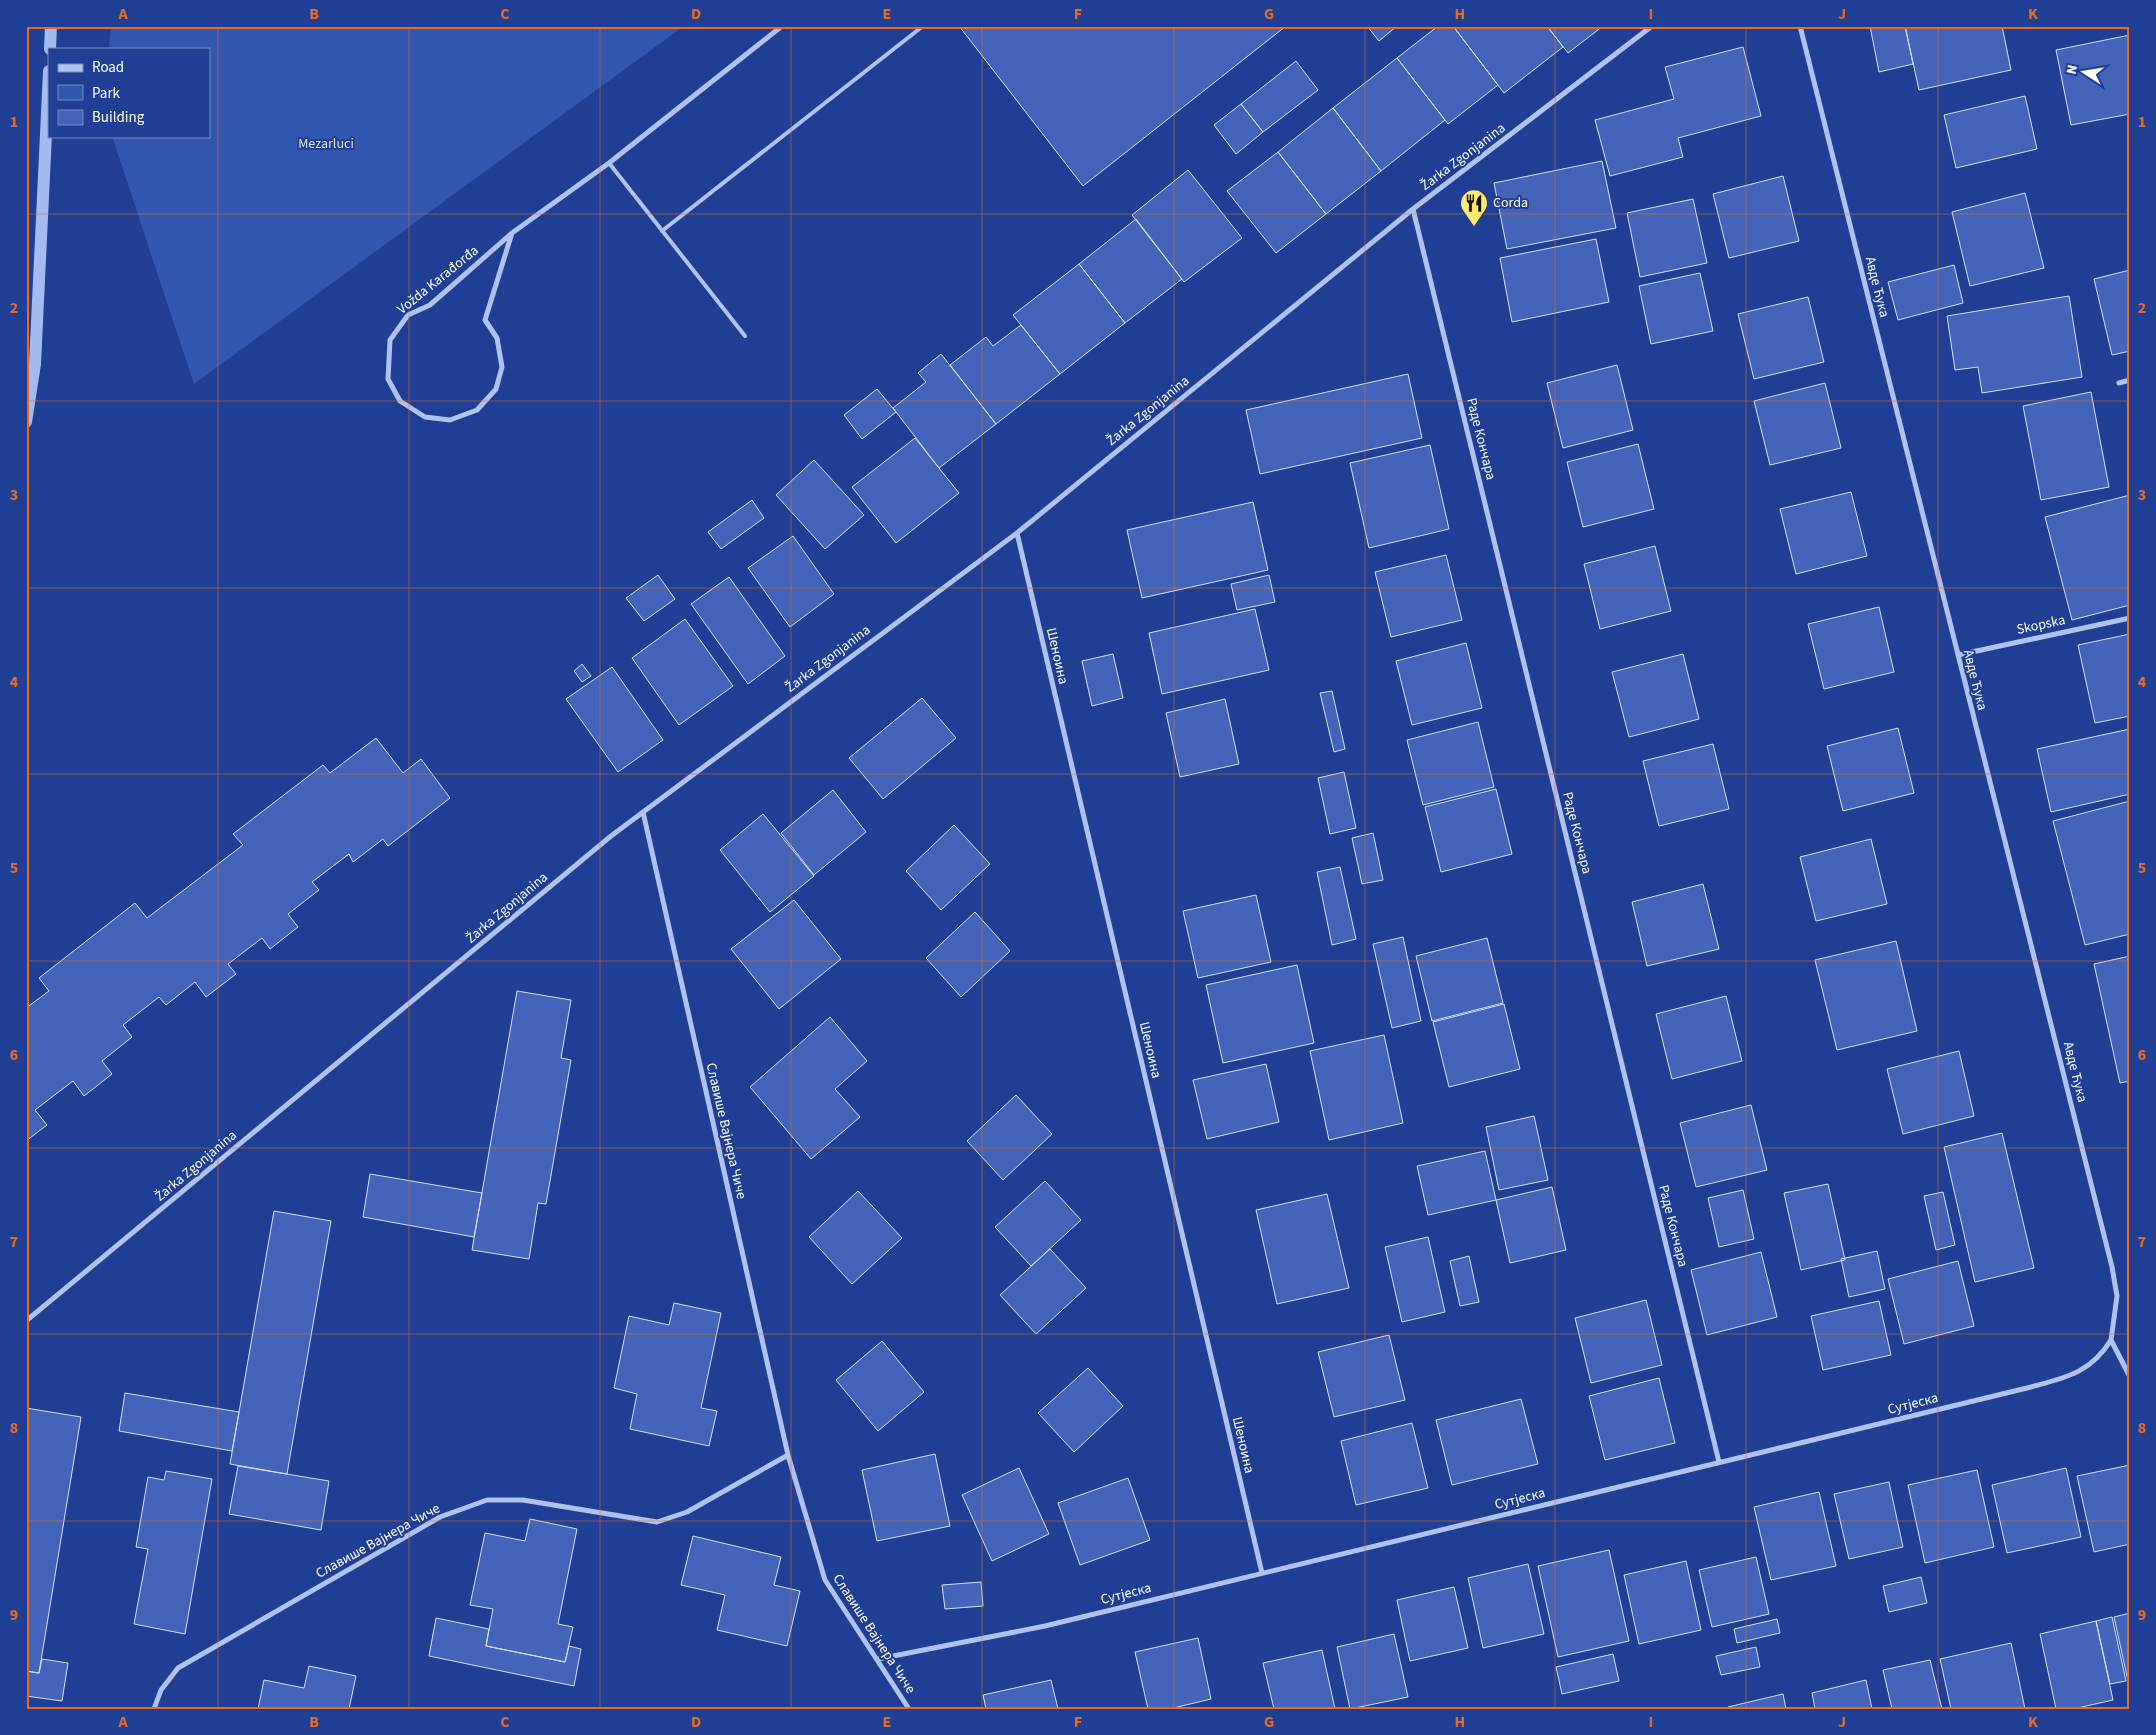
<svg xmlns="http://www.w3.org/2000/svg" width="2156" height="1735" font-family="'Source Sans 3',sans-serif">
<style>
.green{fill:#3257b1}
.lines{fill:none;stroke-linecap:round;stroke-linejoin:round}
.stream{stroke:#a4bbf0;stroke-width:12}
.building{fill:#4365b9;stroke:#d6e1fa}
.lane{stroke:#b0c2ee;stroke-width:4}
.street{stroke:#b0c2ee;stroke-width:5}
.grid{fill:none;stroke:#ea6a24;stroke-width:1;stroke-opacity:0.55}
.labels{text-anchor:middle;dominant-baseline:central;stroke-width:4;stroke-linejoin:round;paint-order:stroke}
.park-label{font-size:14px;fill:#d6e1fa;stroke:#1e3f93}
.street-label{font-size:14px;fill:#fff;stroke:#1e3f93}
.poi-label{font-size:14px;fill:#fff;stroke:#1e3f93;text-anchor:start}
.neatline{fill:none;stroke:#ea6a24;stroke-width:2}
.grid-label{font-size:16px;text-anchor:middle;font-weight:bold;fill:#ea6a24}
</style>
<rect width="100%" height="100%" fill="#1e3f93"/>
<path class="green" d="M 111,26 L 684,26 L 194,384 L 112,136 L 209,136 L 209,49 L 109,49 Z"/>
<g class="lines">
<path class="stream" d="M 50,49 L 51,26
M 26,422 L 35,364 L 49,71"/>
</g>
<path class="building" d="M 959,26 L 1286,26 L 1083,186 Z
M 1367,26 L 1397,26 L 1379,41 Z
M 1438,26 L 1453,26 L 1498,85 L 1448,124 L 1397,58 Z
M 1453,26 L 1547,26 L 1563,47 L 1504,93 Z
M 1547,26 L 1603,26 L 1568,53 Z
M 1870,26 L 1905,26 L 1913,64 L 1879,72 Z
M 1905,26 L 2002,26 L 2011,70 L 1919,90 Z
M 2130,35 L 2130,114 L 2071,125 L 2056,50 Z
M 1743,47 L 1761,116 L 1678,138 L 1683,157 L 1610,176 L 1595,120 L 1674,99 L 1665,67 Z
M 1397,58 L 1445,120 L 1381,171 L 1333,108 Z
M 1296,61 L 1318,90 L 1263,132 L 1241,104 Z
M 2025,96 L 2037,149 L 1956,168 L 1944,115 Z
M 1241,104 L 1263,132 L 1236,154 L 1214,125 Z
M 1333,108 L 1381,171 L 1326,214 L 1278,152 Z
M 1278,152 L 1326,214 L 1276,253 L 1227,191 Z
M 1602,161 L 1616,228 L 1507,249 L 1494,183 Z
M 1188,170 L 1242,238 L 1184,282 L 1132,215 Z
M 1783,176 L 1799,241 L 1729,258 L 1713,194 Z
M 2025,193 L 2044,268 L 1970,286 L 1952,212 Z
M 1693,199 L 1707,263 L 1640,277 L 1627,213 Z
M 1136,219 L 1182,279 L 1125,323 L 1079,264 Z
M 1596,239 L 1609,302 L 1512,322 L 1500,258 Z
M 1079,264 L 1125,323 L 1060,374 L 1013,315 Z
M 1954,265 L 1963,303 L 1898,320 L 1888,282 Z
M 2130,270 L 2130,351 L 2112,355 L 2094,279 Z
M 1700,273 L 1713,331 L 1651,344 L 1639,286 Z
M 2069,296 L 2082,377 L 1982,393 L 1978,367 L 1955,370 L 1947,316 Z
M 1808,297 L 1824,362 L 1754,379 L 1738,314 Z
M 1021,325 L 1060,374 L 996,424 L 950,365 L 986,337 L 993,346 Z
M 941,354 L 996,424 L 939,468 L 893,408 L 926,382 L 918,373 Z
M 1617,365 L 1633,430 L 1563,448 L 1547,383 Z
M 1408,374 L 1422,438 L 1260,474 L 1246,410 Z
M 1825,383 L 1841,448 L 1770,465 L 1754,401 Z
M 877,389 L 896,412 L 862,439 L 844,415 Z
M 2091,392 L 2109,487 L 2041,500 L 2023,406 Z
M 915,438 L 959,493 L 896,543 L 852,487 Z
M 1638,444 L 1654,509 L 1583,527 L 1567,462 Z
M 1430,445 L 1449,529 L 1369,548 L 1350,463 Z
M 814,460 L 864,515 L 825,549 L 776,495 Z
M 1851,492 L 1867,556 L 1796,574 L 1780,509 Z
M 2130,495 L 2130,605 L 2072,620 L 2045,517 Z
M 752,500 L 764,518 L 721,549 L 708,532 Z
M 1253,502 L 1268,570 L 1142,598 L 1127,530 Z
M 793,536 L 834,594 L 790,627 L 748,568 Z
M 1655,546 L 1671,611 L 1600,629 L 1584,564 Z
M 1446,555 L 1462,620 L 1391,637 L 1375,572 Z
M 658,575 L 675,599 L 644,621 L 626,598 Z
M 1269,575 L 1275,602 L 1237,610 L 1231,584 Z
M 729,577 L 785,656 L 748,684 L 691,604 Z
M 1879,607 L 1894,672 L 1824,689 L 1808,624 Z
M 1255,609 L 1269,670 L 1162,694 L 1149,633 Z
M 685,619 L 733,686 L 679,725 L 632,658 Z
M 2130,634 L 2130,716 L 2095,723 L 2078,645 Z
M 1466,643 L 1482,708 L 1412,725 L 1396,661 Z
M 1113,654 L 1123,698 L 1092,706 L 1082,661 Z
M 1683,654 L 1699,719 L 1629,737 L 1612,672 Z
M 582,664 L 591,676 L 582,682 L 574,671 Z
M 612,667 L 663,740 L 618,772 L 566,699 Z
M 1332,691 L 1345,749 L 1334,752 L 1320,693 Z
M 922,698 L 956,738 L 883,799 L 849,758 Z
M 1225,699 L 1239,764 L 1180,777 L 1166,713 Z
M 1478,722 L 1494,787 L 1423,805 L 1407,740 Z
M 1898,728 L 1914,793 L 1843,811 L 1827,746 Z
M 2130,729 L 2130,794 L 2051,812 L 2037,749 Z
M 376,738 L 403,773 L 421,759 L 450,798 L 388,846 L 383,839 L 353,862 L 349,854 L 312,882 L 319,890 L 288,914 L 298,927 L 270,949 L 262,938 L 228,964 L 236,974 L 206,997 L 195,982 L 166,1005 L 159,997 L 123,1025 L 132,1037 L 102,1061 L 112,1074 L 84,1096 L 73,1081 L 35,1110 L 47,1125 L 26,1141 L 26,1008 L 49,991 L 39,978 L 135,903 L 147,918 L 243,845 L 233,834 L 323,765 L 330,773 Z
M 1713,744 L 1729,809 L 1659,826 L 1643,761 Z
M 1344,772 L 1356,828 L 1330,834 L 1318,778 Z
M 1496,789 L 1512,854 L 1441,872 L 1425,807 Z
M 833,790 L 866,832 L 814,875 L 781,833 Z
M 2130,801 L 2130,934 L 2085,945 L 2053,821 Z
M 763,814 L 814,876 L 770,912 L 720,850 Z
M 954,825 L 990,864 L 941,910 L 906,871 Z
M 1373,833 L 1383,880 L 1362,884 L 1352,838 Z
M 1871,839 L 1887,904 L 1816,921 L 1800,857 Z
M 1340,867 L 1356,939 L 1332,945 L 1317,872 Z
M 1703,884 L 1719,949 L 1647,966 L 1632,902 Z
M 1256,895 L 1271,962 L 1198,978 L 1183,911 Z
M 794,900 L 841,959 L 779,1009 L 731,949 Z
M 975,912 L 1010,951 L 961,997 L 926,958 Z
M 1403,937 L 1421,1021 L 1392,1028 L 1373,944 Z
M 1487,938 L 1503,1003 L 1432,1021 L 1416,956 Z
M 1896,941 L 1917,1031 L 1837,1050 L 1815,960 Z
M 2130,956 L 2130,1081 L 2120,1083 L 2094,964 Z
M 1297,965 L 1314,1043 L 1223,1063 L 1206,985 Z
M 517,991 L 571,1000 L 561,1058 L 571,1060 L 546,1204 L 538,1203 L 529,1259 L 472,1250 Z
M 1726,996 L 1742,1061 L 1672,1079 L 1656,1014 Z
M 1504,1004 L 1520,1069 L 1449,1087 L 1433,1022 Z
M 830,1017 L 867,1061 L 835,1089 L 860,1117 L 811,1159 L 750,1087 Z
M 1384,1035 L 1403,1123 L 1329,1140 L 1310,1051 Z
M 1959,1051 L 1974,1116 L 1903,1134 L 1887,1069 Z
M 1266,1064 L 1279,1122 L 1207,1139 L 1193,1080 Z
M 1016,1095 L 1052,1134 L 1003,1180 L 967,1141 Z
M 1751,1105 L 1767,1170 L 1696,1187 L 1680,1123 Z
M 1534,1116 L 1548,1180 L 1499,1190 L 1486,1127 Z
M 2002,1133 L 2034,1268 L 1975,1282 L 1944,1147 Z
M 1485,1151 L 1496,1200 L 1428,1215 L 1417,1166 Z
M 370,1174 L 482,1193 L 474,1237 L 363,1217 Z
M 1045,1181 L 1081,1220 L 1031,1266 L 995,1227 Z
M 1828,1184 L 1845,1260 L 1801,1270 L 1784,1193 Z
M 1552,1187 L 1566,1250 L 1510,1263 L 1496,1200 Z
M 1743,1190 L 1754,1239 L 1719,1247 L 1708,1198 Z
M 858,1191 L 902,1238 L 852,1284 L 809,1237 Z
M 1943,1192 L 1955,1245 L 1936,1250 L 1924,1196 Z
M 1327,1194 L 1349,1288 L 1277,1304 L 1256,1210 Z
M 274,1211 L 331,1221 L 287,1474 L 230,1464 Z
M 1428,1237 L 1445,1312 L 1402,1322 L 1385,1247 Z
M 1050,1249 L 1086,1288 L 1036,1334 L 1000,1295 Z
M 1877,1251 L 1885,1289 L 1849,1297 L 1841,1259 Z
M 1761,1252 L 1777,1317 L 1707,1335 L 1691,1270 Z
M 1469,1256 L 1479,1302 L 1460,1306 L 1450,1261 Z
M 1958,1261 L 1974,1326 L 1904,1344 L 1888,1279 Z
M 1646,1300 L 1662,1365 L 1591,1383 L 1575,1318 Z
M 1879,1301 L 1891,1355 L 1823,1370 L 1811,1316 Z
M 674,1303 L 721,1313 L 701,1408 L 717,1411 L 709,1446 L 630,1429 L 637,1394 L 614,1388 L 629,1316 L 669,1325 Z
M 1389,1335 L 1405,1400 L 1334,1417 L 1318,1352 Z
M 882,1341 L 924,1392 L 878,1431 L 836,1380 Z
M 1088,1368 L 1123,1406 L 1074,1452 L 1038,1413 Z
M 1659,1378 L 1675,1443 L 1605,1460 L 1589,1396 Z
M 125,1393 L 239,1412 L 232,1451 L 119,1431 Z
M 1521,1399 L 1538,1464 L 1452,1485 L 1436,1420 Z
M 26,1408 L 81,1417 L 39,1673 L 26,1671 Z
M 1412,1423 L 1428,1488 L 1356,1505 L 1341,1441 Z
M 935,1454 L 950,1526 L 877,1541 L 862,1470 Z
M 2130,1465 L 2130,1544 L 2094,1552 L 2077,1476 Z
M 238,1466 L 329,1481 L 321,1530 L 229,1514 Z
M 1019,1468 L 1049,1534 L 992,1561 L 962,1495 Z
M 2066,1468 L 2081,1537 L 2007,1553 L 1992,1485 Z
M 1977,1470 L 1994,1547 L 1925,1563 L 1908,1485 Z
M 166,1471 L 212,1479 L 185,1634 L 134,1624 L 148,1549 L 136,1547 L 148,1477 L 164,1480 Z
M 1128,1478 L 1150,1540 L 1080,1565 L 1058,1503 Z
M 1889,1482 L 1903,1547 L 1849,1559 L 1834,1494 Z
M 1819,1492 L 1836,1566 L 1771,1580 L 1754,1507 Z
M 530,1519 L 577,1529 L 558,1624 L 573,1627 L 565,1662 L 486,1646 L 493,1609 L 470,1605 L 485,1533 L 525,1541 Z
M 693,1536 L 781,1557 L 774,1585 L 800,1591 L 787,1646 L 717,1630 L 725,1595 L 681,1585 Z
M 1609,1550 L 1629,1641 L 1558,1657 L 1538,1566 Z
M 1756,1557 L 1769,1614 L 1712,1627 L 1699,1570 Z
M 1686,1561 L 1701,1630 L 1639,1644 L 1624,1575 Z
M 1528,1564 L 1544,1634 L 1483,1648 L 1468,1578 Z
M 1921,1577 L 1927,1603 L 1889,1612 L 1883,1586 Z
M 981,1582 L 983,1606 L 945,1609 L 942,1585 Z
M 1454,1587 L 1468,1648 L 1410,1661 L 1397,1600 Z
M 2130,1613 L 2130,1690 L 2114,1617 Z
M 2112,1617 L 2126,1681 L 2110,1684 L 2096,1621 Z
M 436,1618 L 489,1629 L 486,1646 L 565,1662 L 569,1646 L 581,1649 L 574,1686 L 429,1656 Z
M 1777,1619 L 1780,1633 L 1737,1643 L 1734,1629 Z
M 2096,1621 L 2113,1700 L 2073,1709 L 2056,1709 L 2040,1634 Z
M 1394,1634 L 1408,1697 L 1350,1709 L 1337,1647 Z
M 1198,1638 L 1211,1699 L 1169,1709 L 1148,1709 L 1135,1652 Z
M 2011,1643 L 2025,1709 L 1951,1709 L 1940,1659 Z
M 1756,1647 L 1760,1667 L 1721,1675 L 1716,1656 Z
M 1322,1650 L 1335,1709 L 1274,1709 L 1263,1663 Z
M 1613,1654 L 1619,1681 L 1562,1694 L 1556,1667 Z
M 42,1659 L 68,1663 L 62,1701 L 26,1696 L 26,1671 L 39,1673 Z
M 1930,1660 L 1942,1709 L 1892,1709 L 1883,1670 Z
M 309,1666 L 356,1676 L 349,1709 L 258,1709 L 264,1680 L 304,1688 Z
M 1051,1680 L 1058,1709 L 986,1709 L 983,1695 Z
M 1866,1680 L 1872,1709 L 1815,1709 L 1812,1693 Z
M 1783,1694 L 1786,1709 L 1728,1709 L 1728,1707 Z"/>
<g class="lines">
<path class="lane" d="M 609,163 L 745,336
M 662,231 L 923,26"/>
<path class="street" d="M 1800,26 L 2112,1267 L 2117,1296 L 2111,1340
M 1413,209 L 1719,1462
M 512,233 L 485,320 L 497,338 L 502,367 L 496,389 L 477,410 L 450,420 L 425,417 L 400,401 L 388,379 L 390,340 L 408,315 L 430,305 L 512,233 L 609,163 L 782,26
M 2119,383 L 2130,380
M 1017,533 L 1262,1573
M 1958,655 L 2130,618
M 643,812 L 788,1455 L 825,1580 L 909,1709
M 26,1321 L 611,836 L 1017,533 L 1413,209 L 1652,26
M 878,1659 L 1045,1626 L 2027,1388 C 2064,1378 2090,1374 2111,1340 L 2130,1377
M 154,1709 L 161,1690 L 178,1668 L 440,1517 L 487,1500 L 523,1500 L 657,1522 L 687,1512 L 788,1455"/>
</g>
<path class="grid" d="M 218,26 L 218,1709M 409,26 L 409,1709M 600,26 L 600,1709M 791,26 L 791,1709M 982,26 L 982,1709M 1174,26 L 1174,1709M 1365,26 L 1365,1709M 1555,26 L 1555,1709M 1746,26 L 1746,1709M 1938,26 L 1938,1709M 26,214 L 2130,214M 26,401 L 2130,401M 26,588 L 2130,588M 26,774 L 2130,774M 26,961 L 2130,961M 26,1148 L 2130,1148M 26,1334 L 2130,1334M 26,1521 L 2130,1521"/>
<defs>
<g id="restaurant-pin" transform="scale(1.4375)"><path d="M0 17L-7.5 6A9.5 9.5 0 1 1 7.5 6Z" fill="#fdea70" stroke="#1e3f93"/><path d="M-5-6h1v4h1v-4h1v4h1v-4h1v5L-1.5 .5V6h-2V.5L-5-1ZM5-6V6H3V1.5H1.5Q1.5-4 5-6Z" fill="#111"/></g>
</defs>
<g fill-rule="evenodd">
<use href="#restaurant-pin" x="1474" y="203"/>
</g>
<g class="labels">
<g class="park-label">
<text x="326" y="144">Mezarluci</text>
</g>
<g class="street-label">
<text transform="translate(1463 157) rotate(-37)">Žarka Zgonjanina</text>
<text transform="translate(438 280) rotate(-39)">Vožda Karađorđa</text>
<text transform="translate(1877 287) rotate(76)">Авде Ћука</text>
<text transform="translate(1148 411) rotate(-39)">Žarka Zgonjanina</text>
<text transform="translate(1481 439) rotate(76)">Раде Кончара</text>
<text transform="translate(2041 625) rotate(-12)">Skopska</text>
<text transform="translate(1057 656) rotate(77)">Шеноина</text>
<text transform="translate(828 659) rotate(-37)">Žarka Zgonjanina</text>
<text transform="translate(1975 680) rotate(76)">Авде Ћука</text>
<text transform="translate(1577 833) rotate(76)">Раде Кончара</text>
<text transform="translate(507 908) rotate(-40)">Žarka Zgonjanina</text>
<text transform="translate(1150 1050) rotate(77)">Шеноина</text>
<text transform="translate(2075 1072) rotate(76)">Авде Ћука</text>
<text transform="translate(726 1131) rotate(77)">Славише Вајнера Чиче</text>
<text transform="translate(196 1166) rotate(-40)">Žarka Zgonjanina</text>
<text transform="translate(1673 1226) rotate(76)">Раде Кончара</text>
<text transform="translate(1913 1404) rotate(-14)">Сутјеска</text>
<text transform="translate(1243 1445) rotate(77)">Шеноина</text>
<text transform="translate(1520 1499) rotate(-14)">Сутјеска</text>
<text transform="translate(378 1541) rotate(-29)">Славише Вајнера Чиче</text>
<text transform="translate(1126 1594) rotate(-14)">Сутјеска</text>
<text transform="translate(874 1634) rotate(57)">Славише Вајнера Чиче</text>
</g>
<g class="poi-label">
<text x="1493" y="203">Corda</text>
</g>
</g>
<rect width="2156" height="1735" fill="none" stroke="#1e3f93" stroke-width="55"/>
<rect x="48" y="48" width="162" height="90" fill="#1e3f93" stroke="#788cbe"/>
<rect x="58" y="64" width="25" height="8" fill="#b0c2ee" stroke="#788cbe"/>
<text x="92" y="72" font-size="15" fill="#ffffff">Road</text>
<rect x="58" y="85" width="25" height="15" fill="#3257b1" stroke="#788cbe"/>
<text x="92" y="98" font-size="15" fill="#ffffff">Park</text>
<rect x="58" y="110" width="25" height="15" fill="#4365b9" stroke="#788cbe"/>
<text x="92" y="122" font-size="15" fill="#ffffff">Building</text>
<g transform="translate(2084 72) rotate(282)" stroke="#1e3f93" stroke-width="4" paint-order="stroke">
<path d="M0-4L9 19L0 12L-9 19Z" fill="#ffffff"/>
<text y="-8" font-size="14" font-weight="bold" text-anchor="middle" fill="#ffffff">N</text>
</g>
<rect x="28" y="28" width="2100" height="1680" class="neatline"/>
<g class="grid-label">
<text x="123" y="19">A</text>
<text x="314" y="19">B</text>
<text x="505" y="19">C</text>
<text x="696" y="19">D</text>
<text x="887" y="19">E</text>
<text x="1078" y="19">F</text>
<text x="1269" y="19">G</text>
<text x="1460" y="19">H</text>
<text x="1651" y="19">I</text>
<text x="1842" y="19">J</text>
<text x="2033" y="19">K</text>
<text x="14" y="127">1</text>
<text x="2142" y="127">1</text>
<text x="14" y="313">2</text>
<text x="2142" y="313">2</text>
<text x="14" y="500">3</text>
<text x="2142" y="500">3</text>
<text x="14" y="687">4</text>
<text x="2142" y="687">4</text>
<text x="14" y="873">5</text>
<text x="2142" y="873">5</text>
<text x="14" y="1060">6</text>
<text x="2142" y="1060">6</text>
<text x="14" y="1247">7</text>
<text x="2142" y="1247">7</text>
<text x="14" y="1433">8</text>
<text x="2142" y="1433">8</text>
<text x="14" y="1620">9</text>
<text x="2142" y="1620">9</text>
<text x="123" y="1727">A</text>
<text x="314" y="1727">B</text>
<text x="505" y="1727">C</text>
<text x="696" y="1727">D</text>
<text x="887" y="1727">E</text>
<text x="1078" y="1727">F</text>
<text x="1269" y="1727">G</text>
<text x="1460" y="1727">H</text>
<text x="1651" y="1727">I</text>
<text x="1842" y="1727">J</text>
<text x="2033" y="1727">K</text>
</g>
</svg>
